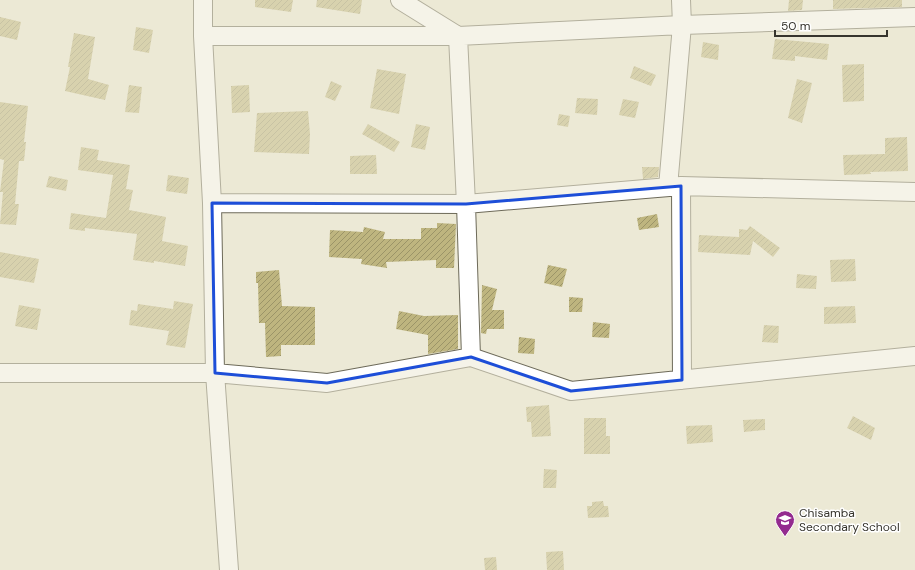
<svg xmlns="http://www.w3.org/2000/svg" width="915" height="570" font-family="'DM Sans',sans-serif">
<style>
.building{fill:url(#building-hatch)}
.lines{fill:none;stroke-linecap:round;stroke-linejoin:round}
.street-casing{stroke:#6d6a59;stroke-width:20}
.street{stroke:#fff;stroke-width:18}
.marked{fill:none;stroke:#1d4ed8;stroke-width:3;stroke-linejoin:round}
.labels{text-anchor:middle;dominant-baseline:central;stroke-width:3;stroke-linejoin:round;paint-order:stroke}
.poi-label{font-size:12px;fill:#36342d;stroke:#fff;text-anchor:start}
</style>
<defs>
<pattern id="building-hatch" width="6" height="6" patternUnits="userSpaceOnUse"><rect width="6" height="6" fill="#beb57f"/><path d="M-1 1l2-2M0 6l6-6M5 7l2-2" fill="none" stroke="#9b9468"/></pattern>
</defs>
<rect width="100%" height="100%" fill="#ece9d6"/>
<path class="building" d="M 255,0 L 293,0 L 291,12 L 255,7 Z
M 317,0 L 362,0 L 360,14 L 316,7 Z
M 789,0 L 803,0 L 802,10 L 788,11 Z
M 833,0 L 902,0 L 902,7 L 833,9 Z
M 0,17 L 21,22 L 17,40 L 0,36 Z
M 136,27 L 153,30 L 149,53 L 133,50 Z
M 74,33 L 95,37 L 88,79 L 109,85 L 105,100 L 65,91 L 70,67 L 68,67 Z
M 775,39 L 829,44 L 827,60 L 795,56 L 795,61 L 772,59 Z
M 703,42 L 719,45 L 718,60 L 701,57 Z
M 864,64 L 864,101 L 843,102 L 842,65 Z
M 634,66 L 656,75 L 651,86 L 630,78 Z
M 377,69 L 406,74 L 399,114 L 370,108 Z
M 797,79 L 812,83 L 802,123 L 788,118 Z
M 331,81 L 342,86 L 335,101 L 325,97 Z
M 129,85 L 142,87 L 139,113 L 125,112 Z
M 249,85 L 250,112 L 232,113 L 231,86 Z
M 577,98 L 598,99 L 597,115 L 575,113 Z
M 623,99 L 639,102 L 635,118 L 619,115 Z
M 0,102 L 28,106 L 24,142 L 26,142 L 24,161 L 19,161 L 15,204 L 19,204 L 16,225 L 0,224 L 3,192 L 0,192 L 4,160 L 0,159 Z
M 308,111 L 310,134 L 309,154 L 254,152 L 257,113 Z
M 559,114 L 570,116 L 568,127 L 557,125 Z
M 368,124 L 400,142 L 394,152 L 362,134 Z
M 416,124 L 430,127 L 425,150 L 411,147 Z
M 907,137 L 908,171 L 870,172 L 871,174 L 844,175 L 843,155 L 885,154 L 885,138 Z
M 81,147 L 99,150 L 97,160 L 130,165 L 126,189 L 133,190 L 129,210 L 166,217 L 162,241 L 188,246 L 185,266 L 154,261 L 154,263 L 133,260 L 137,234 L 85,228 L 85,231 L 69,229 L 71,213 L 106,218 L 113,175 L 78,170 Z
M 376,155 L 377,174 L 350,174 L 350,156 Z
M 642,167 L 659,167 L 658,177 L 643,179 Z
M 168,175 L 189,178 L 187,194 L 166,191 Z
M 49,176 L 68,180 L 66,191 L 46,187 Z
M 657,214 L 659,227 L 639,230 L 637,218 Z
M 437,223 L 456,224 L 454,268 L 436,268 L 436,260 L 386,262 L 387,268 L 361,264 L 362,259 L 329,257 L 330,230 L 363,232 L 364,227 L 385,232 L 383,239 L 421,239 L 421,228 L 437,228 Z
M 750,226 L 780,248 L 773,257 L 753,241 L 750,255 L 698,252 L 699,235 L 739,237 L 739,229 L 747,230 Z
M 0,252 L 39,259 L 34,283 L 0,277 Z
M 855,259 L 856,281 L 831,282 L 830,260 Z
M 548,265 L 567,269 L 562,287 L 544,283 Z
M 279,270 L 282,306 L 315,307 L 315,345 L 281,345 L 281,356 L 266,357 L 265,323 L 259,323 L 258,283 L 256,283 L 256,272 Z
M 797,274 L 817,276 L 816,289 L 796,288 Z
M 482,285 L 497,289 L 492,310 L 504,310 L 504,329 L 487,329 L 486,334 L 481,333 Z
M 569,297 L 583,298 L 582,312 L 569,312 Z
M 174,301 L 193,304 L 185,348 L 166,345 L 169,331 L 129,325 L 131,310 L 137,311 L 138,304 L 173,309 Z
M 19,305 L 41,309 L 37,330 L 15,326 Z
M 855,306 L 856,323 L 824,324 L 824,307 Z
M 399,311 L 424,316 L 458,315 L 458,349 L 428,354 L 428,335 L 396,329 Z
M 593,322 L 610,324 L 609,338 L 592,337 Z
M 764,325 L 779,326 L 778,343 L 762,342 Z
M 519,337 L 535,339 L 534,354 L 518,353 Z
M 549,405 L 551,436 L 532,437 L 531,422 L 527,422 L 526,407 Z
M 853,416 L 875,428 L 871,440 L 847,428 Z
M 584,418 L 606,418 L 606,436 L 610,436 L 610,454 L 584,454 Z
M 765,419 L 765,430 L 744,432 L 743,420 Z
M 712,425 L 713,442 L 687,444 L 686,426 Z
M 544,469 L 557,470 L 556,488 L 543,488 Z
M 603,501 L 604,506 L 608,506 L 609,517 L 588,518 L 587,506 L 592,506 L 592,502 Z
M 563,551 L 564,570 L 547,570 L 546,552 Z
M 496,557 L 497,570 L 485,570 L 484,558 Z"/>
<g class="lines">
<g class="street-casing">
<path id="street" d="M 203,0 L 203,36 L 212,203 L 215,373 L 229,570
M 400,0 L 458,36 L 466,204 L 471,357
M 203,36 L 458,36 L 682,25 L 915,17
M 681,186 L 682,380
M 668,187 L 682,25 L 681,0
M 212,203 L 466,204 L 681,186 L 915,192
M 0,373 L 215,373 L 327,383 L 471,357 L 571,391 L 915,356"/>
</g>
<use href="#street" class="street"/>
</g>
<path d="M0 0H915V570H0ZM 681,186 L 682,380 L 571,391 L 471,357 L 327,383 L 215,373 L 212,203 L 466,204 Z" fill="#ece9d6" fill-opacity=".55" fill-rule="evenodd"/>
<path class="marked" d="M 681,186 L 682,380 L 571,391 L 471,357 L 327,383 L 215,373 L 212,203 L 466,204 Z"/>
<defs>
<g id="school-pin" transform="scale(1)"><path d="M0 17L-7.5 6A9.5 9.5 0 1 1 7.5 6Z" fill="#932b8f" stroke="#fff"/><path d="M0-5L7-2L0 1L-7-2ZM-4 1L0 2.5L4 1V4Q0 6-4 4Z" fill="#fff"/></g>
</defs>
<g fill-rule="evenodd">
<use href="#school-pin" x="785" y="520"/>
</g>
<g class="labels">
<g class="poi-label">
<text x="799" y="513">Chisamba<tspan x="799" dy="14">Secondary School</tspan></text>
</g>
</g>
<path d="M775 30v6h112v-6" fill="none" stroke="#36342d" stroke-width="2"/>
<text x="781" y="30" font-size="12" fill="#36342d" stroke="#ffffff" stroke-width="3" paint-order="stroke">50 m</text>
</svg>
